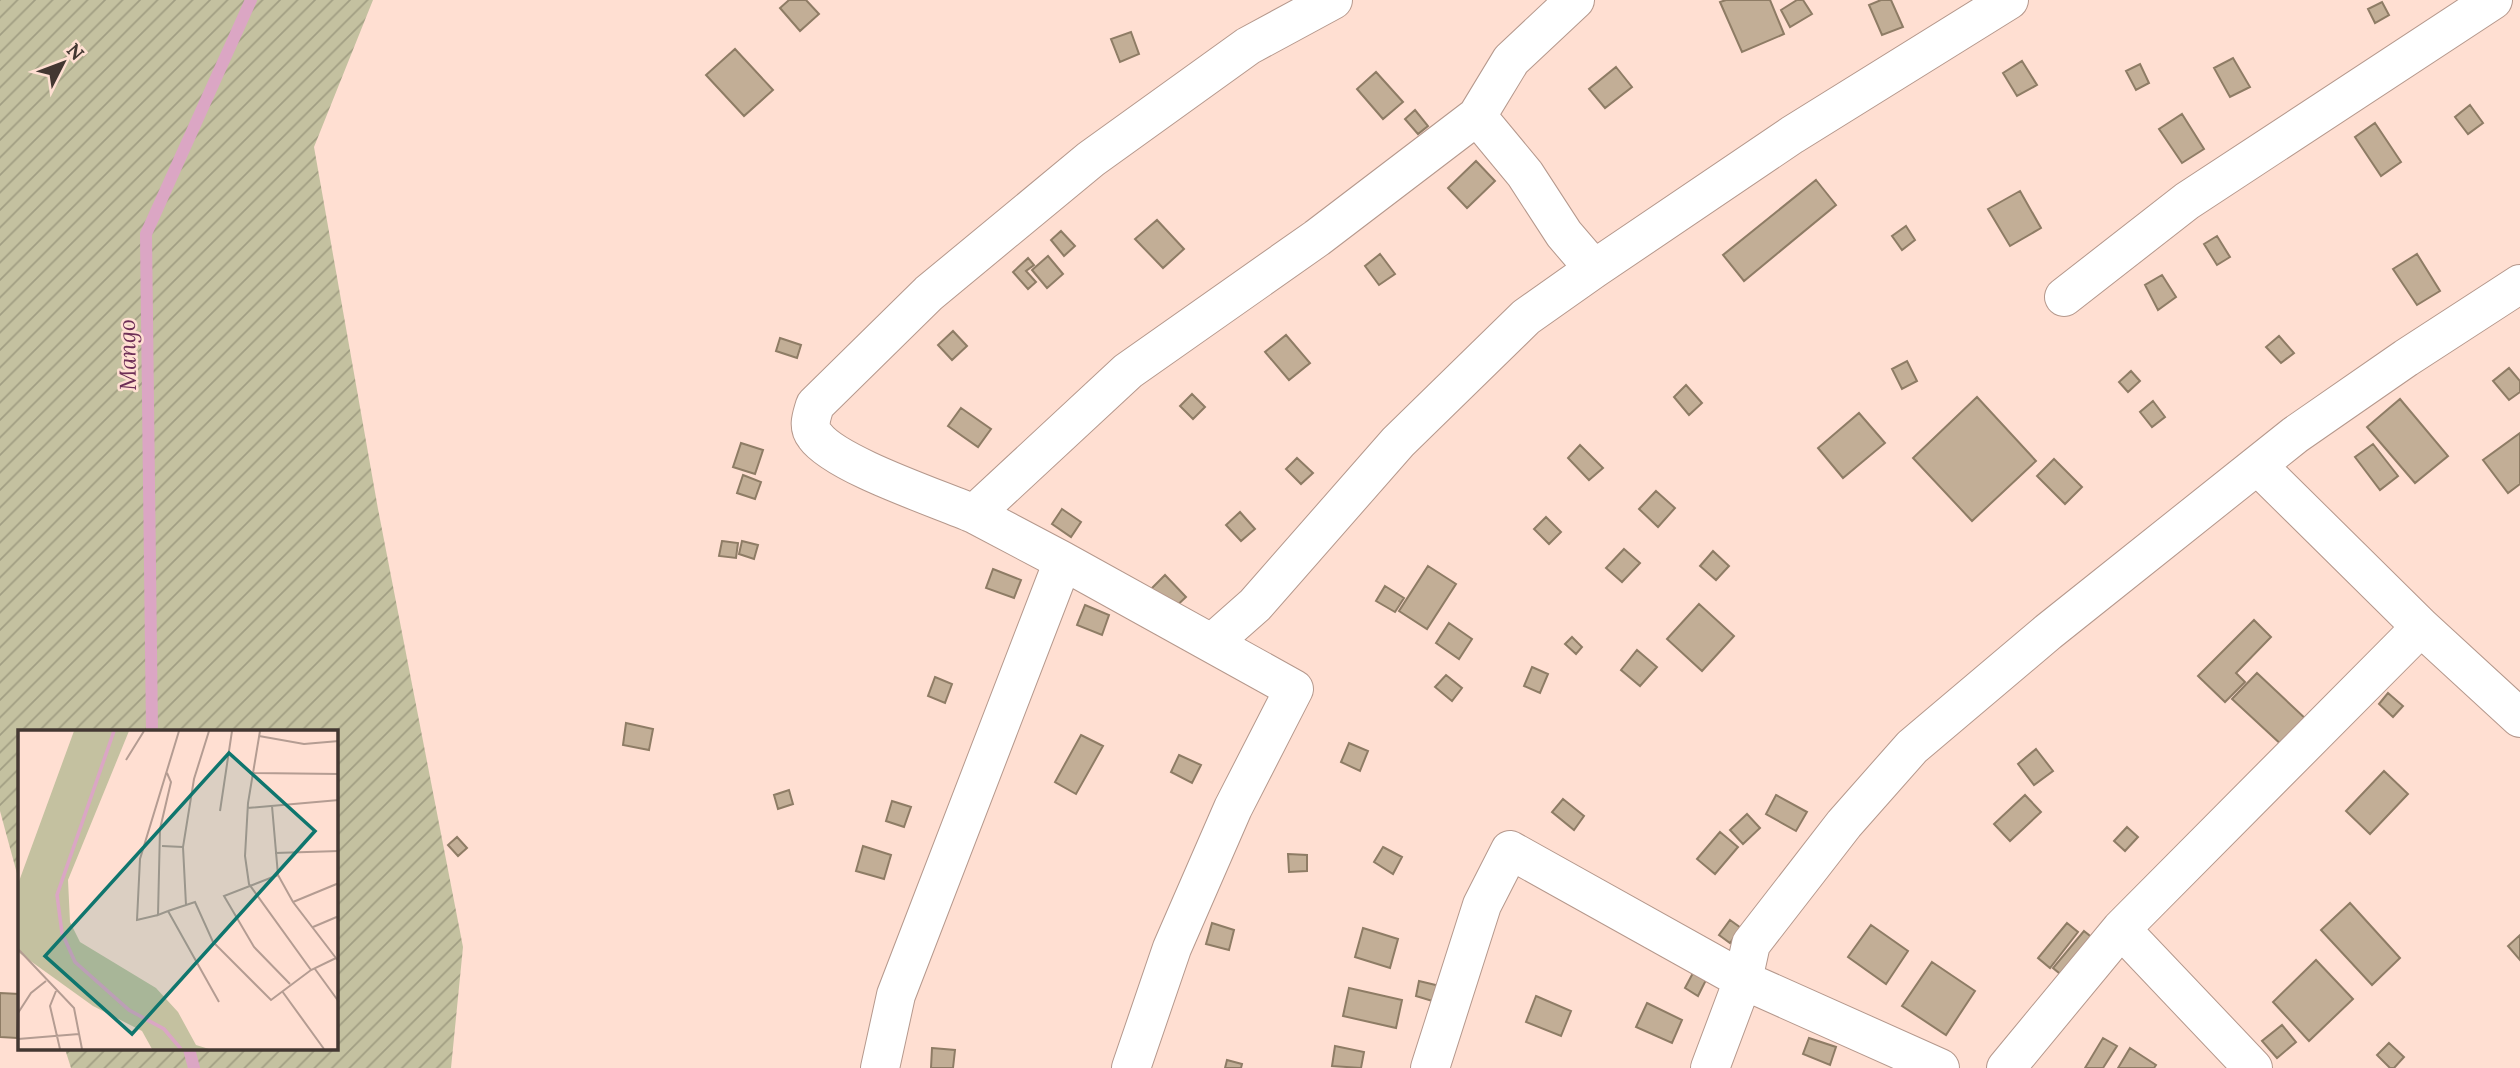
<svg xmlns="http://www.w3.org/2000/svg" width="2520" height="1068" font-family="Lora,serif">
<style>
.garden{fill:url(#garden-furrows)}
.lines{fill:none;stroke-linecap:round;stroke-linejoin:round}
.stream{stroke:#dba6c4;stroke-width:12}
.building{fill:#c2ae96;stroke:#8e7c65;stroke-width:2}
.street-casing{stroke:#b5988c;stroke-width:40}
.street{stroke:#fff;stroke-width:38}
.labels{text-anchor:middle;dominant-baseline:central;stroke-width:5;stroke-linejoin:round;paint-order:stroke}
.water-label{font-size:23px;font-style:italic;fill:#6d2e56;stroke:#ffdfd2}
.inset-river{fill:none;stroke:#dba6c4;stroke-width:3.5}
.inset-road{fill:none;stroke:#b49c92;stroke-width:2}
.view{fill:#0f766e;fill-opacity:0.15;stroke:#0f766e;stroke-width:3.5}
.inset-edge{fill:none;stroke:#433732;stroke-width:3.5}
</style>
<defs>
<pattern id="garden-furrows" width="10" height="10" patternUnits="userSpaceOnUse" patternTransform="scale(1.75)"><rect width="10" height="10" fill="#c4c1a0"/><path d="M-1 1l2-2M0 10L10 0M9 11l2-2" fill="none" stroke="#a19e83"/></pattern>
</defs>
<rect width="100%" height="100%" fill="#ffdfd2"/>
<path class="garden" d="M 0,0 L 373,0 L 314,147 L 378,509 L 463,947 L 451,1068 L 71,1068 L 65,1049 L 336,1049 L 336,732 L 19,732 L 19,881 L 0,811 Z"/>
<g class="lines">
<path class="stream" d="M 152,732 L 146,234 L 251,0
M 189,1049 L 194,1068"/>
</g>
<path class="building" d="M 789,0 L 806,0 L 819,14 L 800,31 L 780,8 Z
M 1726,0 L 1770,0 L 1784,34 L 1742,52 L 1720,2 Z
M 1797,0 L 1803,0 L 1812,14 L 1790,27 L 1781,10 Z
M 1881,0 L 1891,0 L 1903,27 L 1882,35 L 1869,5 Z
M 2382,2 L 2389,15 L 2375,23 L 2368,9 Z
M 1131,32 L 1139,54 L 1120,62 L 1111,39 Z
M 735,49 L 773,90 L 744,116 L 706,75 Z
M 2233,58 L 2250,87 L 2230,97 L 2214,68 Z
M 2022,61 L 2037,85 L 2017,96 L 2003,73 Z
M 2140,64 L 2149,83 L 2136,90 L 2126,71 Z
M 1616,67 L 1632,87 L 1605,108 L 1589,89 Z
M 1376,72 L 1403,102 L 1383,119 L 1357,89 Z
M 2470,105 L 2483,123 L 2468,134 L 2455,117 Z
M 1415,110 L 1428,126 L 1418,134 L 1405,119 Z
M 2182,114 L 2204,149 L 2182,163 L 2159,129 Z
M 2375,123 L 2401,162 L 2381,176 L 2355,137 Z
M 1476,161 L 1495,181 L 1467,208 L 1448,188 Z
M 1816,180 L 1836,205 L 1744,281 L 1723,255 Z
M 2020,191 L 2041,228 L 2010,246 L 1988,209 Z
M 1157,220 L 1184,249 L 1163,268 L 1135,239 Z
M 1906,226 L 1915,240 L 1902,250 L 1892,236 Z
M 1061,231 L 1075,246 L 1064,256 L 1051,240 Z
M 2217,236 L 2230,257 L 2217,265 L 2204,244 Z
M 1380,254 L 1395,274 L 1379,285 L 1365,266 Z
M 2417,254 L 2440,291 L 2417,305 L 2393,269 Z
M 1048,256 L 1063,274 L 1047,288 L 1032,270 Z
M 1028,258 L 1034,265 L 1026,271 L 1036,282 L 1028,289 L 1013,272 Z
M 2162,275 L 2176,297 L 2158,310 L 2145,285 Z
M 953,331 L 967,346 L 952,360 L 938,345 Z
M 1286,335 L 1310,363 L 1289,380 L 1265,352 Z
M 2279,336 L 2294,353 L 2281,363 L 2266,347 Z
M 780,338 L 801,345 L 797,358 L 776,351 Z
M 1907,361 L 1917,381 L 1902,389 L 1892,369 Z
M 2509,368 L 2520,381 L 2520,392 L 2509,400 L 2493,381 Z
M 2131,371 L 2140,381 L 2128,392 L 2119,382 Z
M 1686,385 L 1702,403 L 1689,415 L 1674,397 Z
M 1192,394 L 1205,407 L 1193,419 L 1180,406 Z
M 1977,397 L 2036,461 L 1972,521 L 1913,458 Z
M 2400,399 L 2448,456 L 2415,483 L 2367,427 Z
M 2153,401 L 2165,417 L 2152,427 L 2140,412 Z
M 961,408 L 991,429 L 978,447 L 948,426 Z
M 1859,413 L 1885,443 L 1843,478 L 1818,448 Z
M 2520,433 L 2520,484 L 2508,493 L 2483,460 Z
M 741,443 L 763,450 L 755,474 L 733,467 Z
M 2373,444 L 2398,476 L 2380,490 L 2355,457 Z
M 1580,445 L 1603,468 L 1589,480 L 1568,458 Z
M 1297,458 L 1313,473 L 1301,484 L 1286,469 Z
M 2054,459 L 2082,487 L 2065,504 L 2037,476 Z
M 743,475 L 761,482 L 755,499 L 737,493 Z
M 1656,491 L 1675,508 L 1658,527 L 1639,509 Z
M 1062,509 L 1081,522 L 1071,537 L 1052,524 Z
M 1240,512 L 1255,529 L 1241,541 L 1226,525 Z
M 1546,517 L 1561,532 L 1549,544 L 1534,529 Z
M 722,541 L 738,543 L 736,558 L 719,556 Z
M 742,541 L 758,545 L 754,559 L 739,554 Z
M 1624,549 L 1640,563 L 1622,582 L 1606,568 Z
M 1713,551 L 1729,566 L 1716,580 L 1700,566 Z
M 1428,566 L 1456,584 L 1427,629 L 1399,611 Z
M 993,569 L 1021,580 L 1014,598 L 986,588 Z
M 1165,575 L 1186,597 L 1171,611 L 1150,590 Z
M 1385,586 L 1404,598 L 1395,612 L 1376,601 Z
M 1699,604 L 1734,636 L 1702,671 L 1667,639 Z
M 1085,605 L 1109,615 L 1102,635 L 1077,625 Z
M 2254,620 L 2271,637 L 2236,673 L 2245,682 L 2225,702 L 2198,676 Z
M 1449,623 L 1472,639 L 1459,659 L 1436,643 Z
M 1572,637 L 1582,647 L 1576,654 L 1565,644 Z
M 1637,650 L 1657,667 L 1640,686 L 1621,670 Z
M 1532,667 L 1548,674 L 1540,693 L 1524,686 Z
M 2257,673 L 2308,721 L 2284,747 L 2232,699 Z
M 1446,675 L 1462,688 L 1452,701 L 1435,687 Z
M 935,677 L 952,684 L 945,703 L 928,696 Z
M 2388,693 L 2403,706 L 2393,717 L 2379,704 Z
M 626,723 L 653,729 L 649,750 L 623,745 Z
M 1081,735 L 1103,746 L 1076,794 L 1055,782 Z
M 1349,743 L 1368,751 L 1360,771 L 1341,762 Z
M 2036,749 L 2053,771 L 2034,785 L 2018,764 Z
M 1179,755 L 1201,765 L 1192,783 L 1171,772 Z
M 2384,771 L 2408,794 L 2370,834 L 2346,811 Z
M 789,790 L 793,804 L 778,809 L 774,795 Z
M 1776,795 L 1807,812 L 1796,831 L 1766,814 Z
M 2025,795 L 2041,812 L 2010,841 L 1994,824 Z
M 1563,799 L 1584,816 L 1574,830 L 1552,812 Z
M 892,801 L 911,807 L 904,827 L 886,821 Z
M 1747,814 L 1760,828 L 1743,844 L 1730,830 Z
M 2127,827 L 2138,837 L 2125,851 L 2114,841 Z
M 1720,832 L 1738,847 L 1715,874 L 1697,859 Z
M 457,837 L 467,848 L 458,856 L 448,845 Z
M 863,846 L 891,855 L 884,879 L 856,871 Z
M 1383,847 L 1402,857 L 1393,874 L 1374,862 Z
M 1288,854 L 1307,855 L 1307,871 L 1289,872 Z
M 2350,903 L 2400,958 L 2372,985 L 2321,930 Z
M 1730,920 L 1741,928 L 1730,943 L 1719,935 Z
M 1212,923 L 1234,930 L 1229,950 L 1206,944 Z
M 2067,923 L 2078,932 L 2050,968 L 2038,958 Z
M 1871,925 L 1908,951 L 1886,984 L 1848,957 Z
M 1363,928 L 1398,939 L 1390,968 L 1355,957 Z
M 2084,931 L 2095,940 L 2064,977 L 2053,968 Z
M 2520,935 L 2520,960 L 2508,946 Z
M 2316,960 L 2353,999 L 2309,1041 L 2273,1002 Z
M 1932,962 L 1975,991 L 1946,1035 L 1902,1006 Z
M 1694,971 L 1707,978 L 1698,996 L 1685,988 Z
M 1419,981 L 1444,987 L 1439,1003 L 1416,996 Z
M 1349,988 L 1402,1000 L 1396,1028 L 1343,1016 Z
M 0,993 L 19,994 L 17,1038 L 0,1037 Z
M 1536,996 L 1571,1011 L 1561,1036 L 1526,1022 Z
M 1647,1003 L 1682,1020 L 1672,1043 L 1636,1027 Z
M 2282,1025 L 2296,1042 L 2277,1058 L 2262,1041 Z
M 1809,1038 L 1836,1047 L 1830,1065 L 1803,1054 Z
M 2103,1038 L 2117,1046 L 2103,1068 L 2085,1068 Z
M 2389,1043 L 2404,1057 L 2394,1068 L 2390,1068 L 2377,1055 Z
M 1335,1046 L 1364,1052 L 1361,1068 L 1332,1066 Z
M 932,1048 L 955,1050 L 953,1068 L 931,1068 Z
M 2130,1048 L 2156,1065 L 2154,1068 L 2118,1068 Z
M 1227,1060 L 1242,1064 L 1241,1068 L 1225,1068 Z"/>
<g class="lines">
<g class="street-casing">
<path id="street" d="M 1477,116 L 1525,174 L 1564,234 L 1594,269
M 2064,297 L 2187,201 L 2493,0
M 2258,466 L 2421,627 L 2520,718
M 974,514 C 937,498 836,465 815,436 C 807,426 812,416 815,405 L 929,293 L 1091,159 L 1248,46 L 1333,0
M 1063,561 L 1294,689 L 1233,808 L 1172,948 L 1131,1068
M 1212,643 L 1255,605 L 1398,442 L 1526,317 L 1594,269 L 1792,135 L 2009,0
M 2121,929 L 2253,1068
M 880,1068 L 896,995 L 1063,561 L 974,514 L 1128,371 L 1317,238 L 1477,116 L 1511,60 L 1575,0
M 1430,1068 L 1482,905 L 1510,850 L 1743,980 L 1940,1068
M 1710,1068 L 1743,980 L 1751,944 L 1844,824 L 1912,747 L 2048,632 L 2295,435 L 2406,358 L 2520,284
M 2006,1068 L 2121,929 L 2421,627"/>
</g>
<use href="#street" class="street"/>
</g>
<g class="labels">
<g class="water-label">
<text transform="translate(127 355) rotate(-91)">Mango</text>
</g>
</g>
<g transform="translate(18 730)">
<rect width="320" height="320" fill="#ffdfd2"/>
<path d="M 56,1 L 111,1 L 50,150 L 52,192 L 62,212 L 138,258 L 160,282 L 178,315 L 191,319 L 134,319 L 124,301 L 75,276 L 0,222 L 0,154 Z" fill="#c4c1a0"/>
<path class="inset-river" d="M 96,1 L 39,165 L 44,203 L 57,232 L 111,280 L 146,299 L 163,319"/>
<path class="inset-road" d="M 242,1 L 230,73 L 227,126 L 231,154 L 293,240M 241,6 L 286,14 L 321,11M 108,30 L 126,1M 149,43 L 153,52 L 142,99 L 140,185 L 150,181 L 201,272M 234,43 L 321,44M 254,76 L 260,145 L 275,172 L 321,232M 229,78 L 321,70M 202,81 L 214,1M 144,116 L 165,117M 257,123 L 321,121M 260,145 L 206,166 L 236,217 L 272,254M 275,172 L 321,153M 168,175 L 165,117 L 176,49 L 191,1M 150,181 L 177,172 L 195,212 L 253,270 L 293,240 L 318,228M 140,185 L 119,190 L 122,129 L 161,1M 295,197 L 321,186M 0,219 L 56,278 L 64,319M 297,239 L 321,272M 38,261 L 32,276 L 42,319M 264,261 L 306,319M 0,283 L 13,263 L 28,251M 0,309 L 61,304"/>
<path class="view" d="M 211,23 L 297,101 L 114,304 L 27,226 Z"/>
<rect width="320" height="320" class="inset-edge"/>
</g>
<g transform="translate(63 63) rotate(48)" stroke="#ffdfd2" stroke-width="5" paint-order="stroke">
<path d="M0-5L12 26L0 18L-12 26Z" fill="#433732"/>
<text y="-10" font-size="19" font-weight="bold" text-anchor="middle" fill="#433732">N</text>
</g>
</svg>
